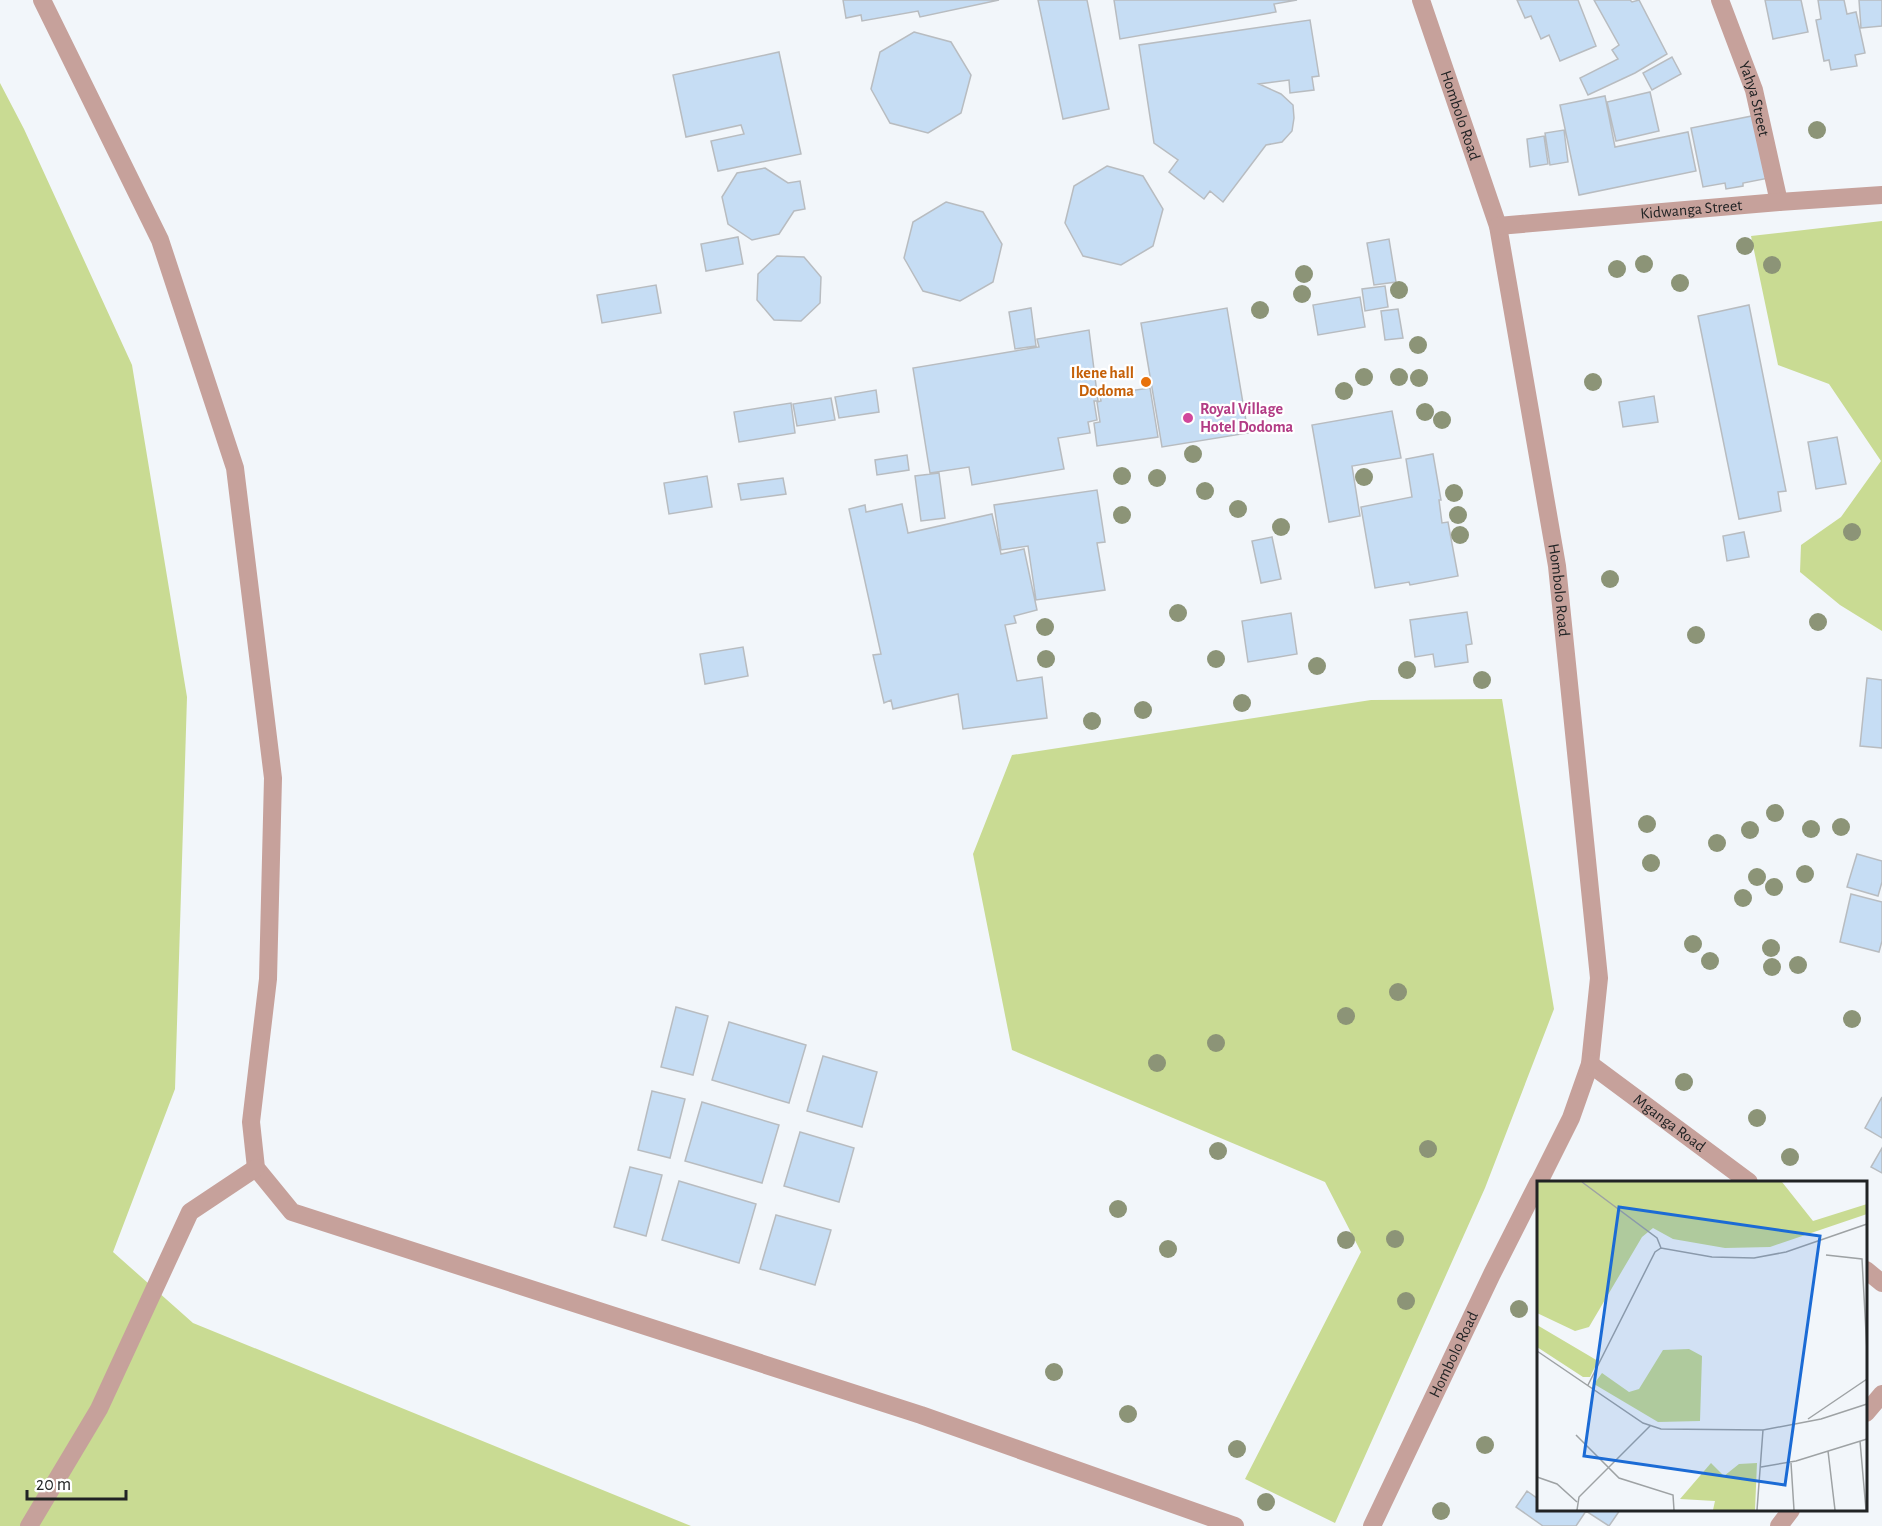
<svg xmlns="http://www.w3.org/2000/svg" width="1882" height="1526" font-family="'Alegreya Sans',sans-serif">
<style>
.green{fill:#c9db93}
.building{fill:#c6ddf4;stroke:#b8bcc0;stroke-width:1.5}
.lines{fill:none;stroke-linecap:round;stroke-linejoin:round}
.minor{stroke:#c6a19b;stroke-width:18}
.tree{fill:#8c9477}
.food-dot{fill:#e8710a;stroke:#fff;stroke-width:2}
.hotel-dot{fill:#d1479c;stroke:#fff;stroke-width:2}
.labels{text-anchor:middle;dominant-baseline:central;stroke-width:4.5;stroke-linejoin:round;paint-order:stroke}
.street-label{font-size:16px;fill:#212324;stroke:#fff}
.food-label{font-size:16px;font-weight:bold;fill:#c56008;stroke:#fff;text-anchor:end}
.hotel-label{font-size:16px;font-weight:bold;fill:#b23c85;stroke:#fff;text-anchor:start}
.inset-road{fill:none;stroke:#9ea2a4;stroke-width:1.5}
.view{fill:#1b6bd5;fill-opacity:0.15;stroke:#1b6bd5;stroke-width:3}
.inset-edge{fill:none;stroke:#212324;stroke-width:3}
</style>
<rect width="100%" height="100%" fill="#f2f6fa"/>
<path class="green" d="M 0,83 L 24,129 L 132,365 L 187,697 L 175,1089 L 113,1252 L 193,1323 L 691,1526 L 0,1526 Z
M 1882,221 L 1882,631 L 1840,605 L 1800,572 L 1801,545 L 1841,517 L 1881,461 L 1829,384 L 1778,365 L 1751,236 Z
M 1502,699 L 1554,1009 L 1485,1188 L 1335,1523 L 1245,1479 L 1361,1252 L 1325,1182 L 1012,1050 L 973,854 L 1012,755 L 1371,700 Z"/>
<path class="building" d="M 843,0 L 999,0 L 920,17 L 918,11 L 862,21 L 861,15 L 846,18 Z
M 1038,0 L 1087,0 L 1109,109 L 1063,119 Z
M 1114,0 L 1297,0 L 1274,4 L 1276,12 L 1120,39 Z
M 1517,0 L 1578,0 L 1596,46 L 1560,61 L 1549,35 L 1541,39 L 1531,16 L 1525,18 Z
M 1594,0 L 1630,0 L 1632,2 L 1639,0 L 1667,54 L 1635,73 L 1588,95 L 1580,78 L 1618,59 L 1612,50 L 1619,45 Z
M 1765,0 L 1801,0 L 1808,32 L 1773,39 Z
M 1818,0 L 1844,0 L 1847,14 L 1856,12 L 1865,53 L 1855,55 L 1857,66 L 1831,70 L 1829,60 L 1824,61 L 1816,20 L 1821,19 Z
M 1859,0 L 1882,0 L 1882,26 L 1861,28 Z
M 1310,20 L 1319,76 L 1312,77 L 1314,90 L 1290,93 L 1289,80 L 1259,84 L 1281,94 L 1293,105 L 1294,118 L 1292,131 L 1282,142 L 1266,145 L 1223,202 L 1210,191 L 1204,199 L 1169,172 L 1178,160 L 1154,143 L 1139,45 Z
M 914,32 L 951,42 L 971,75 L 961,113 L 928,133 L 890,123 L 871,89 L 880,52 Z
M 779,52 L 801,154 L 718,171 L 711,141 L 744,134 L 741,125 L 686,137 L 673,75 Z
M 1672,57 L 1681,74 L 1652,90 L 1643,73 Z
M 1650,92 L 1659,131 L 1616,141 L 1607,102 Z
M 1605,96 L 1615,147 L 1688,132 L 1696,171 L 1579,195 L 1560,105 Z
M 1757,115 L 1769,178 L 1743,183 L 1743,186 L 1726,189 L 1725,183 L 1703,187 L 1691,128 Z
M 1564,130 L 1568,162 L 1550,165 L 1545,133 Z
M 1544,136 L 1548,164 L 1530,167 L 1527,139 Z
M 1107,166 L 1143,176 L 1163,209 L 1153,246 L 1121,265 L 1083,256 L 1065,223 L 1074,186 Z
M 765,168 L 788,183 L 800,181 L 805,209 L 794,211 L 779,234 L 752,240 L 728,224 L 722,197 L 737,173 Z
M 946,202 L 983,212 L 1002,244 L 993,282 L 960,301 L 923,291 L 904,258 L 913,222 Z
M 738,237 L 743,264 L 706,271 L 701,244 Z
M 1389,239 L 1396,282 L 1374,285 L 1367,243 Z
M 777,256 L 804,257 L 821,277 L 820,303 L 801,321 L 774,320 L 757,300 L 758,274 Z
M 656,285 L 661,313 L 602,323 L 597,295 Z
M 1385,286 L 1388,307 L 1365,311 L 1362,289 Z
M 1360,297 L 1365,327 L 1318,335 L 1313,305 Z
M 1749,305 L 1786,491 L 1778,492 L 1781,511 L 1739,519 L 1698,316 Z
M 1031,308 L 1036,346 L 1015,349 L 1009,312 Z
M 1227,308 L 1248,433 L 1162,447 L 1141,323 Z
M 1398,309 L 1403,338 L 1385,340 L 1381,311 Z
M 1089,330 L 1098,401 L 1094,401 L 1097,420 L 1088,422 L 1090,433 L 1058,438 L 1064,469 L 972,485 L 969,467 L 930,473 L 913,368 L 1039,347 L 1037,339 Z
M 1150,388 L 1158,437 L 1097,446 L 1094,423 L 1100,422 L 1097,402 L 1101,401 L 1100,395 Z
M 876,390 L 879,412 L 839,418 L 835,397 Z
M 1654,396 L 1658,422 L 1623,427 L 1619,402 Z
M 831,398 L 835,420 L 797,426 L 793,404 Z
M 791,403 L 795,433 L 739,442 L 734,412 Z
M 1392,411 L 1401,458 L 1352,466 L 1360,516 L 1329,522 L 1312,425 Z
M 1837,437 L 1846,484 L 1816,489 L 1808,442 Z
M 1433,454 L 1441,500 L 1439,500 L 1442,523 L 1448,522 L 1458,576 L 1410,585 L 1409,582 L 1375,588 L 1361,507 L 1412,497 L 1406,459 Z
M 907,455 L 909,470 L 877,475 L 875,460 Z
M 939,473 L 945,518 L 921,521 L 915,476 Z
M 707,476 L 712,507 L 669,514 L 664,483 Z
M 783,478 L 786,494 L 741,500 L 738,484 Z
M 1097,490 L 1105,542 L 1097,543 L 1105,590 L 1036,600 L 1028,546 L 1001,550 L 994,505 Z
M 902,504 L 908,533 L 992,514 L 1001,554 L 1024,549 L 1037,610 L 1014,616 L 1016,623 L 1005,625 L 1017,681 L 1042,677 L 1047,718 L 963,729 L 958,694 L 893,709 L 891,700 L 884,703 L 873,655 L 881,654 L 849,509 L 865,505 L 866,512 Z
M 1744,532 L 1749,557 L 1727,561 L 1723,536 Z
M 1272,537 L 1281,579 L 1261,583 L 1252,541 Z
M 1467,612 L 1472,644 L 1466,645 L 1468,662 L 1435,667 L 1433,654 L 1415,657 L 1410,620 Z
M 1291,613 L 1297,654 L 1248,662 L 1242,621 Z
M 743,647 L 748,676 L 705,684 L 700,654 Z
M 1867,678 L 1882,680 L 1882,748 L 1860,746 Z
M 1857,854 L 1882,861 L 1882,882 L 1878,896 L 1847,887 Z
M 1851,894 L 1882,902 L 1882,941 L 1879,952 L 1840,942 Z
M 676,1007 L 708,1016 L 693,1075 L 661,1067 Z
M 729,1022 L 806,1045 L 789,1103 L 712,1080 Z
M 823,1056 L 877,1072 L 862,1127 L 807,1111 Z
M 652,1091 L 685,1099 L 670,1158 L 638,1150 Z
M 1882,1097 L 1882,1138 L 1865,1128 Z
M 702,1102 L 779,1125 L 762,1183 L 685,1161 Z
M 800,1132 L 854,1148 L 839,1202 L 784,1186 Z
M 1882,1148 L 1882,1173 L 1871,1167 Z
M 630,1167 L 662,1175 L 646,1236 L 614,1227 Z
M 679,1181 L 756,1204 L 739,1263 L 662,1240 Z
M 776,1215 L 831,1230 L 815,1285 L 760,1269 Z
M 1527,1491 L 1538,1499 L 1538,1510 L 1620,1510 L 1609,1526 L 1586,1511 L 1576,1526 L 1543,1526 L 1516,1507 Z"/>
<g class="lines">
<g class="minor">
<path d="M 42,0 L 160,240 L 235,468 L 273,778 L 268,979 L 251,1122 L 256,1168 L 292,1212 L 921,1415 L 1235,1526"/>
<path id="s1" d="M 1421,0 L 1498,226 L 1557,566 L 1599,978 L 1590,1064 L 1571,1118 L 1539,1182"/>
<path id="s2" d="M 1720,0 L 1754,90 L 1779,202"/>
<path id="s3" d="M 1498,226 L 1779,202 L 1882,195"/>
<path id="s4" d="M 1590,1064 L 1749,1182"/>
<path d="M 1866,1270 L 1882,1283"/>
<path d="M 1866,1413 L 1882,1394"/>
<path d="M 29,1526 L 99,1409 L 190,1212 L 256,1168"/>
<path id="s5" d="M 1372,1526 L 1492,1274 L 1538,1183"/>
<path d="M 1779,1526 L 1791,1510"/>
</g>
</g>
<g class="tree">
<circle cx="1817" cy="130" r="9"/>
<circle cx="1745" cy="246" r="9"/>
<circle cx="1644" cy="264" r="9"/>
<circle cx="1772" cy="265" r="9"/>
<circle cx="1617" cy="269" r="9"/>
<circle cx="1304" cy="274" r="9"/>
<circle cx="1680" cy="283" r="9"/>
<circle cx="1399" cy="290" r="9"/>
<circle cx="1302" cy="294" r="9"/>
<circle cx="1260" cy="310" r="9"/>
<circle cx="1418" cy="345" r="9"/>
<circle cx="1364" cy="377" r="9"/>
<circle cx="1399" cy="377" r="9"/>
<circle cx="1419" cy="378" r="9"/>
<circle cx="1593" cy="382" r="9"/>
<circle cx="1344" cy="391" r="9"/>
<circle cx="1425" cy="412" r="9"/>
<circle cx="1442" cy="420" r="9"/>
<circle cx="1193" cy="454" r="9"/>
<circle cx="1122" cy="476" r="9"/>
<circle cx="1364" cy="477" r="9"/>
<circle cx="1157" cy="478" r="9"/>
<circle cx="1205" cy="491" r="9"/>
<circle cx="1454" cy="493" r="9"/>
<circle cx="1238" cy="509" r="9"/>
<circle cx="1122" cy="515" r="9"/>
<circle cx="1458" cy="515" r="9"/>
<circle cx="1281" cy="527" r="9"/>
<circle cx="1852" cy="532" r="9"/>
<circle cx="1460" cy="535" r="9"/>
<circle cx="1610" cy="579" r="9"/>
<circle cx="1178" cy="613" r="9"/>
<circle cx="1818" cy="622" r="9"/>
<circle cx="1045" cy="627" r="9"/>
<circle cx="1696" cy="635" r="9"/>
<circle cx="1046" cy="659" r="9"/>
<circle cx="1216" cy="659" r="9"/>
<circle cx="1317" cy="666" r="9"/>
<circle cx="1407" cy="670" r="9"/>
<circle cx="1482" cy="680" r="9"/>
<circle cx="1242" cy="703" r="9"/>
<circle cx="1143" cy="710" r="9"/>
<circle cx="1092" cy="721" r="9"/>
<circle cx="1775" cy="813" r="9"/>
<circle cx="1647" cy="824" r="9"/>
<circle cx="1841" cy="827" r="9"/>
<circle cx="1811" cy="829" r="9"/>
<circle cx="1750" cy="830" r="9"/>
<circle cx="1717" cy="843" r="9"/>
<circle cx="1651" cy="863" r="9"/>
<circle cx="1805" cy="874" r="9"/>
<circle cx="1757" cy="877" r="9"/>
<circle cx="1774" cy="887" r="9"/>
<circle cx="1743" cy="898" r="9"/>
<circle cx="1693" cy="944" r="9"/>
<circle cx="1771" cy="948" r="9"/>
<circle cx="1710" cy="961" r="9"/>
<circle cx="1798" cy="965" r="9"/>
<circle cx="1772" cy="967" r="9"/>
<circle cx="1398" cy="992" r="9"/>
<circle cx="1346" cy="1016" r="9"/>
<circle cx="1852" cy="1019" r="9"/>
<circle cx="1216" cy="1043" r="9"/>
<circle cx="1157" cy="1063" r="9"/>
<circle cx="1684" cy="1082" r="9"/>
<circle cx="1757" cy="1118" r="9"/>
<circle cx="1428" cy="1149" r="9"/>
<circle cx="1218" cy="1151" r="9"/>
<circle cx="1790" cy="1157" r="9"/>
<circle cx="1118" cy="1209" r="9"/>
<circle cx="1395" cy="1239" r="9"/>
<circle cx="1346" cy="1240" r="9"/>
<circle cx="1168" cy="1249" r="9"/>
<circle cx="1406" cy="1301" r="9"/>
<circle cx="1519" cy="1309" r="9"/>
<circle cx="1054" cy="1372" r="9"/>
<circle cx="1128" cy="1414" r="9"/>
<circle cx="1485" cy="1445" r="9"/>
<circle cx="1237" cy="1449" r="9"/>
<circle cx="1266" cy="1502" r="9"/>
<circle cx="1441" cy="1511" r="9"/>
</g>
<circle class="food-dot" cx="1146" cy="382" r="6"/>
<circle class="hotel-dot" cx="1188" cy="418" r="6"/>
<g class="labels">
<g class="street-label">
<text stroke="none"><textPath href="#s2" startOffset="105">Yahya Street</textPath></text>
<text stroke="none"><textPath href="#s1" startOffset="122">Hombolo Road</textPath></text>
<text stroke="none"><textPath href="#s3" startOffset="194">Kidwanga Street</textPath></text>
<text stroke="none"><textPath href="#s1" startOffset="608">Hombolo Road</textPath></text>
<text stroke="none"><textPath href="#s4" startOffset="99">Mganga Road</textPath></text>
<text stroke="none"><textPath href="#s5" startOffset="190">Hombolo Road</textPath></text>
</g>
<g class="food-label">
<text x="1134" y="373">Ikene hall<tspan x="1134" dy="18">Dodoma</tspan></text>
</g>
<g class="hotel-label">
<text x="1200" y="409">Royal Village<tspan x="1200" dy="18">Hotel Dodoma</tspan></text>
</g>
</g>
<g transform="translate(1537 1181)">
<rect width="330" height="330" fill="#f2f6fa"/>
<path d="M 0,1 L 245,1 L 276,40 L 330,23 L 330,33 L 233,66 L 188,67 L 136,58 L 116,47 L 105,56 L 52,146 L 38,150 L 0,132 ZM 0,144 L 61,180 L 53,196 L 46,196 L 0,166 ZM 152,168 L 165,175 L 163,240 L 121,241 L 57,203 L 65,192 L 92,211 L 102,208 L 126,169 ZM 174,282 L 187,295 L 202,283 L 220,282 L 218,329 L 176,329 L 178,320 L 143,318 Z" fill="#c9db93"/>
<path class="inset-road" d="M 45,1 L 120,57 L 124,67M 289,74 L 325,78 L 330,170M 0,170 L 106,242 L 124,248 L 226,249 L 284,238 L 330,223M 51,204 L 118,71 L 124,67 L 175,76 L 217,77 L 249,71 L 330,43M 271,238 L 330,198M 39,254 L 82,297 L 136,314 L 137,329M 323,260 L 329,329M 291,270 L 298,329M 254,282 L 257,329M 224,286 L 259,280 L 330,258M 0,296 L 20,303 L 40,321M 40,329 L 42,316 L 113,245M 220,329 L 226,249"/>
<path class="view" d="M 82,26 L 283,55 L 248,304 L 47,275 Z"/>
<rect width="330" height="330" class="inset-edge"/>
</g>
<path d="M27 1490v9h99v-9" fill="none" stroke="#212324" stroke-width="3"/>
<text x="36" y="1490" font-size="18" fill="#212324" stroke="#ffffff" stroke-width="4.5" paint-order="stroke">20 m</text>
</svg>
